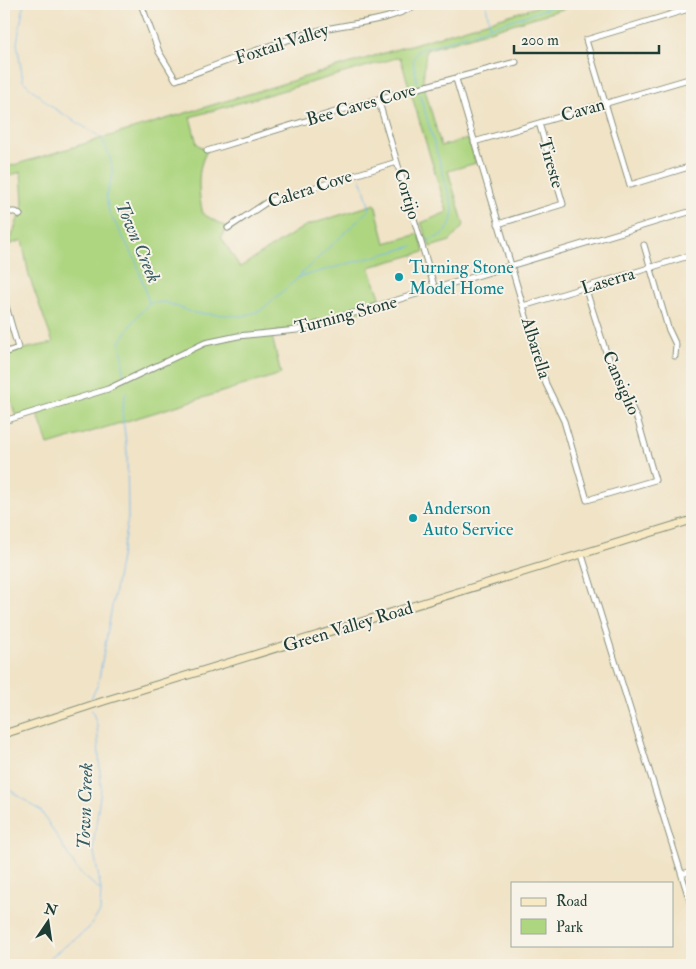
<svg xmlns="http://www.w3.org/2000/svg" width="696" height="969" font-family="'IM FELL Double Pica',serif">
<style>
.green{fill:#aed681;stroke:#668a5a}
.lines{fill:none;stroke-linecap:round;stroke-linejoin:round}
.stream{stroke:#79baee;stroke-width:1}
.street-casing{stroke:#88907d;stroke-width:7}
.secondary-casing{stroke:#88907d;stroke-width:9}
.street{stroke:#fff;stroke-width:5}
.secondary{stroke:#f7e9c3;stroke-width:7}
.culture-dot{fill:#0f9aa8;stroke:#f7f3e8;stroke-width:2}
.labels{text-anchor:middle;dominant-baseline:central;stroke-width:4;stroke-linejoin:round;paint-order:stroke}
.street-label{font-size:18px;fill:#1f3d34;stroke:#f7f3e8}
.culture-label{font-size:18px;fill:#0d838f;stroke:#f7f3e8;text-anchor:start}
.water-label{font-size:19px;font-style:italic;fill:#365c62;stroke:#f7f3e8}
</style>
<rect width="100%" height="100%" fill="#f7f3e8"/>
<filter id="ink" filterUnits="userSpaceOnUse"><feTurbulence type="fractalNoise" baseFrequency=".02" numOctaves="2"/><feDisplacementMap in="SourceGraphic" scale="10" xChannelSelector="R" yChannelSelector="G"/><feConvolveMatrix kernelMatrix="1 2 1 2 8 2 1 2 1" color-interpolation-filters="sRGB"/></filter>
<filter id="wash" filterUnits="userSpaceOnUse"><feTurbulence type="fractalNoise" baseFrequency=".0096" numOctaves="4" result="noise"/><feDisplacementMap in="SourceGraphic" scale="20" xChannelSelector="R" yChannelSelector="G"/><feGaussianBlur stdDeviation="1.12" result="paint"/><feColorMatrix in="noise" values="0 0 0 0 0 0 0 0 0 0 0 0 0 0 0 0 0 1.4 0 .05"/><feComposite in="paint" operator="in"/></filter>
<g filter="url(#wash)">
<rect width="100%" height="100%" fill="#f0e3c6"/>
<path class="green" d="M 546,4 L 579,4 L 426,50 L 423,82 L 441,146 L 468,139 L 476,163 L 448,171 L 464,225 L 450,241 L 430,247 L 421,223 L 447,212 L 400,57 L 190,117 L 197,144 L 207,151 C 196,169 198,193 203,214 L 228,228 L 221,237 L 240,267 L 305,226 L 375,204 L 385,243 L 419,234 L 424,252 L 369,267 L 383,305 L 314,325 L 271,332 L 281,374 L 48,445 L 37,412 L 16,418 L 4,375 L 4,353 L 53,343 L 29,276 L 22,240 L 9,245 L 23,204 L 21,172 L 4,177 L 4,168 Z"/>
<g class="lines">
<path class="stream" d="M 24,4 L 17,43 L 23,81 L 52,107 L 102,138 L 110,157 L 113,174 L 106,196 L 109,212 L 136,261 L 149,303 L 135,319 L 120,342 L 123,357 L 123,375
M 486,4 L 490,27
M 417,82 L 413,60 L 417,51 L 561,4
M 420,95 L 453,208 C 451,229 448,233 428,241
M 300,275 L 370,209 L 361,178
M 149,303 L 165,302 L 194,313 L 243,316 L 260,311 L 299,277 L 413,246
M 90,701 L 98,684 L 128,518 L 127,452 L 122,411 L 126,392
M 4,786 L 41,811 L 78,871 L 100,890
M 40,965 L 88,929 L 100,912 L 101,890 L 93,847 L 101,788 L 97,725 L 92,710"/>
</g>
</g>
<g filter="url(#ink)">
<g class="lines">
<g class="street-casing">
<path id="street" d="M 141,4 L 159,52 L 176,80 C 223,63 269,44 317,31 C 349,22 390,23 417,4
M 692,8 L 586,40 L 630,185 L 692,166
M 456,79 L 546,384 L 564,421 L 587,500 L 655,480 L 638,421 L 606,352 L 585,287
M 378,99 L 435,289
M 474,142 L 692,78
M 207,151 L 378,99 L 516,62
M 4,212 L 16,212 L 20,215
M 498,224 L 563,204 L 539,123
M 228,228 L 267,202 L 397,162
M 644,245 L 668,328 L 676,345 L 675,356
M 4,299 L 18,348 L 4,353
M 523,306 L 692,255
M 4,421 L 108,389 L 205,343 L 238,336 L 297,330 L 314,325 L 692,211
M 582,555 L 692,908
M 682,874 L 692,871"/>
</g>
<g class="secondary-casing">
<path id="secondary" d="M 4,734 L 104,701 L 692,520"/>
</g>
<use href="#street" class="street"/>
<use href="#secondary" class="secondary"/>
</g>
</g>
<g class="culture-dot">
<circle cx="399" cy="277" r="5"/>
<circle cx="413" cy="518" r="5"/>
</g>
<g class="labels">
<g class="street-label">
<text transform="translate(282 44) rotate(-18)">Foxtail Valley</text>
<text transform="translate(361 105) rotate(-16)">Bee Caves Cove</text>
<text transform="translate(583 110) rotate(-16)">Cavan</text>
<text transform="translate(551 163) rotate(74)">Tireste</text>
<text transform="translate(310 189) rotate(-18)">Calera Cove</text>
<text transform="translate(407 194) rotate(73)">Cortijo</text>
<text transform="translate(608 281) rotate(-17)">Laserra</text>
<text transform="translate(346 315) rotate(-15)">Turning Stone</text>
<text transform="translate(536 348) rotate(73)">Albarella</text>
<text transform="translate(621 383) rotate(66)">Cansiglio</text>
<text transform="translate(348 627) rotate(-17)">Green Valley Road</text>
</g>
<g class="culture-label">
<text x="409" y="267">Turning Stone<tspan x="409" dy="21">Model Home</tspan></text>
<text x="423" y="508">Anderson<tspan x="423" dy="21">Auto Service</tspan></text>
</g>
<g class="water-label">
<text transform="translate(138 242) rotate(67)">Town Creek</text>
<text transform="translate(85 806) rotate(-88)">Town Creek</text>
</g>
</g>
<rect width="696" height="969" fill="none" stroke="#f7f3e8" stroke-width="20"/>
<rect x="511" y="882" width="162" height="65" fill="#f7f3e8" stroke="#a1aaa0"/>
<rect x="521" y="898" width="25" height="8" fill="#f7e9c3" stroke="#a1aaa0"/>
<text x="556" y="906" font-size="15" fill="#1f3d34">Road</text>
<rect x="521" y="919" width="25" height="15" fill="#aed681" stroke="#a1aaa0"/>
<text x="556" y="932" font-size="15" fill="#1f3d34">Park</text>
<g transform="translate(48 922) rotate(13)" stroke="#f7f3e8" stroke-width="4" paint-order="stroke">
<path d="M0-4L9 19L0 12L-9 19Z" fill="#1f3d34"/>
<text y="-8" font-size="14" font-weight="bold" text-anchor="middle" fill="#1f3d34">N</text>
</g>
<path d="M514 45v8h145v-8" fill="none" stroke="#1f3d34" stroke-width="2.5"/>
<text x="521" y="45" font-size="15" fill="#1f3d34" stroke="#f7f3e8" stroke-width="4" paint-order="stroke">200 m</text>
</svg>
